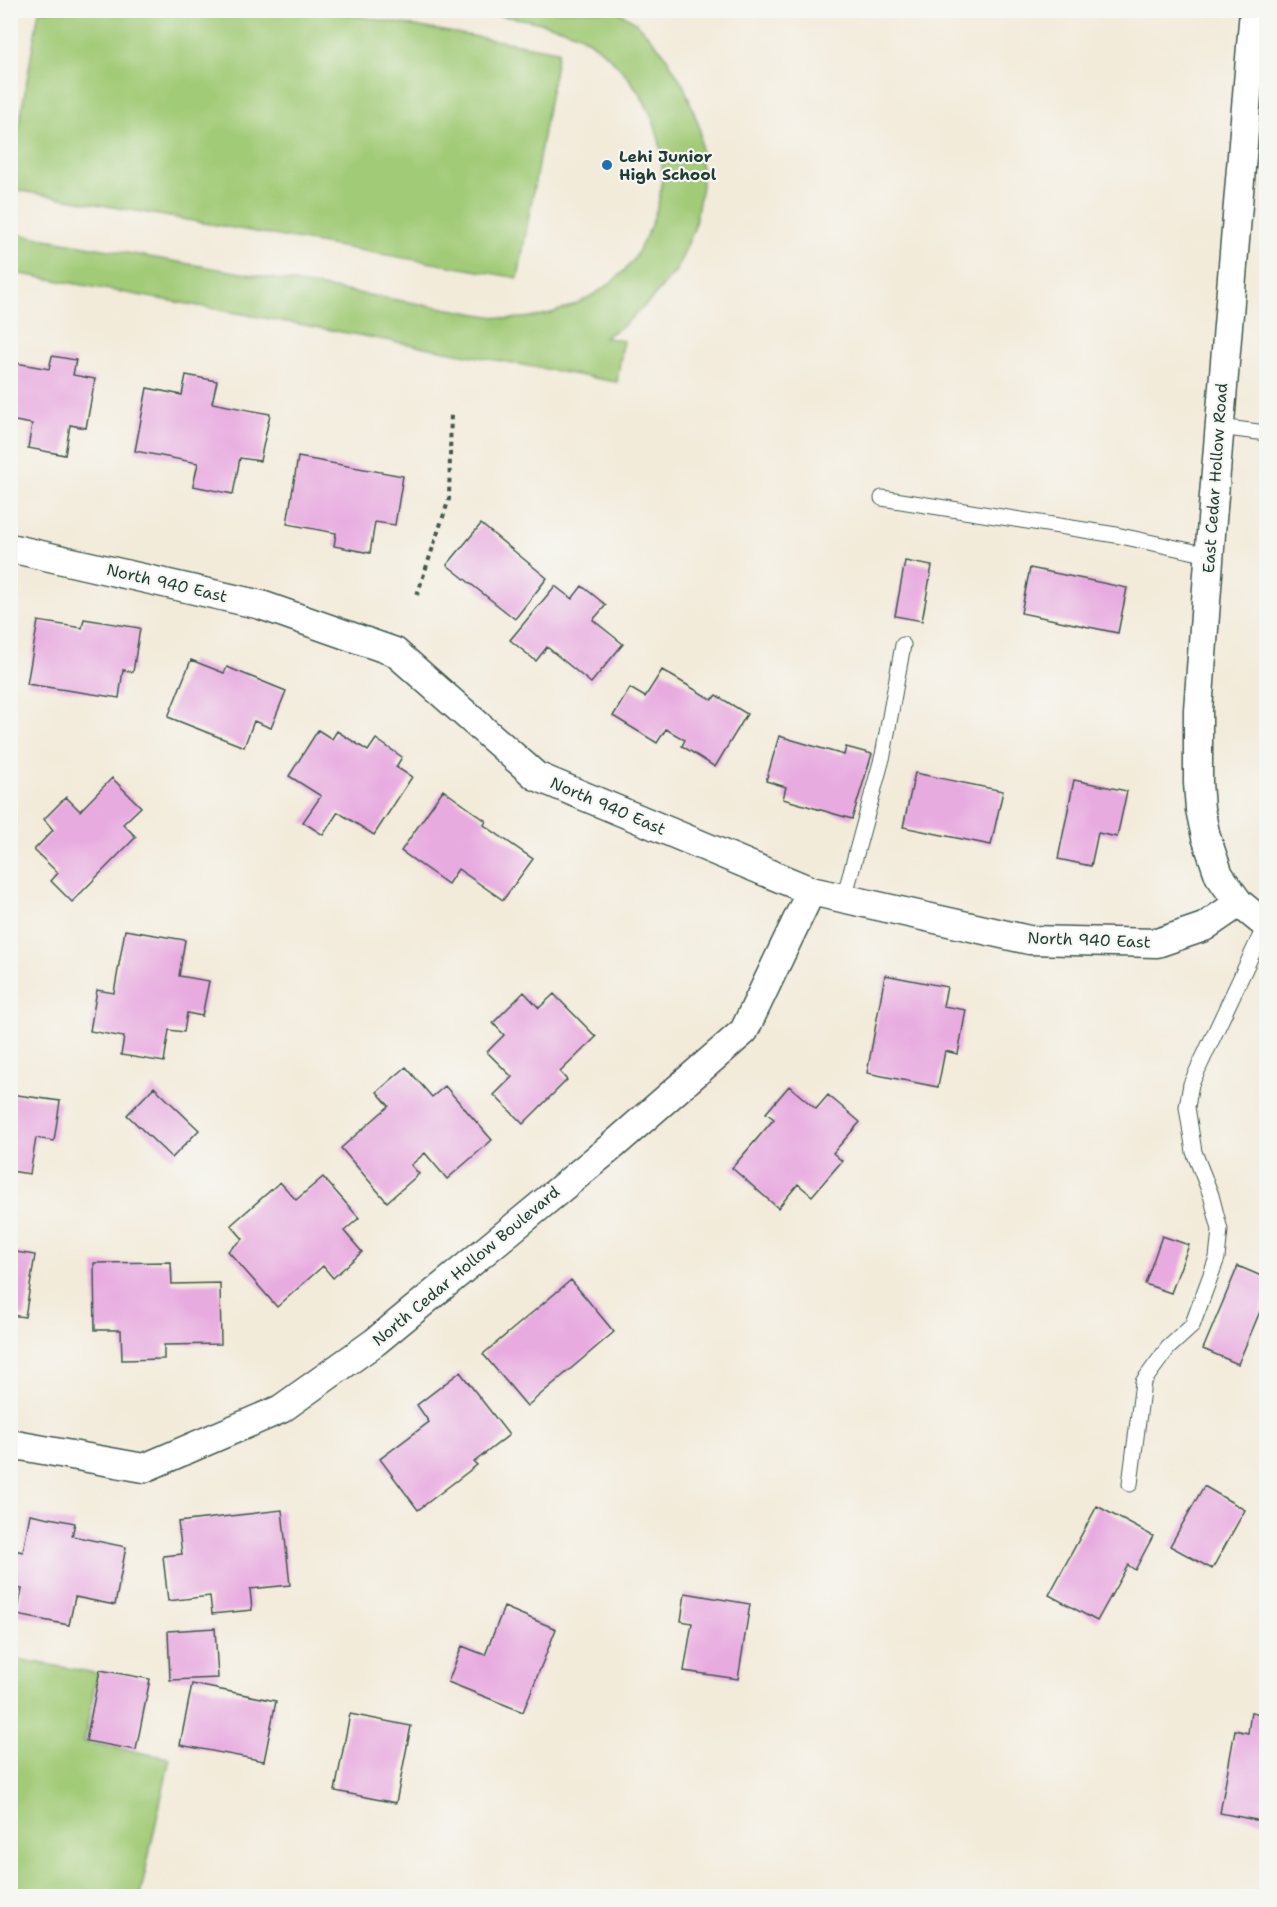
<svg xmlns="http://www.w3.org/2000/svg" width="1277" height="1907" font-family="'Shantell Sans',sans-serif">
<style>
.green{fill:#a2cb77;stroke:#608456;stroke-width:1.5}
.building{fill:#e8abe0}
.lines{fill:none;stroke-linecap:round;stroke-linejoin:round}
.lane-casing{stroke:#3f574d;stroke-width:17}
.street-casing{stroke:#3f574d;stroke-width:31}
.path{stroke:#3f574d;stroke-width:4;stroke-dasharray:4.5 4.5;stroke-linecap:butt}
.lane{stroke:#fff;stroke-width:15}
.street{stroke:#fff;stroke-width:28}
.poi-dot{fill:#1f6fb2;stroke:#f6f6f2;stroke-width:2}
.labels{text-anchor:middle;dominant-baseline:central;stroke-width:4.5;stroke-linejoin:round;paint-order:stroke}
.poi-label{font-size:16px;font-weight:bold;fill:#1f3d34;stroke:#f6f6f2;text-anchor:start}
.street-label{font-size:16px;fill:#1f3d34;stroke:#f6f6f2}
</style>
<rect width="100%" height="100%" fill="#f6f6f2"/>
<filter id="ink" filterUnits="userSpaceOnUse"><feTurbulence type="fractalNoise" baseFrequency=".0167" numOctaves="2"/><feDisplacementMap in="SourceGraphic" scale="12" xChannelSelector="R" yChannelSelector="G"/><feConvolveMatrix kernelMatrix="1 2 1 2 8 2 1 2 1" color-interpolation-filters="sRGB"/></filter>
<filter id="wash" filterUnits="userSpaceOnUse"><feTurbulence type="fractalNoise" baseFrequency=".008" numOctaves="4" result="noise"/><feDisplacementMap in="SourceGraphic" scale="24" xChannelSelector="R" yChannelSelector="G"/><feGaussianBlur stdDeviation="1.35" result="paint"/><feColorMatrix in="noise" values="0 0 0 0 0 0 0 0 0 0 0 0 0 0 0 0 0 1.4 0 .05"/><feComposite in="paint" operator="in"/></filter>
<g filter="url(#wash)">
<rect width="100%" height="100%" fill="#f3ebda"/>
<path class="green" d="M 39,11 L 328,11 L 558,51 L 518,278 L 11,189 L 11,172 Z
M 468,11 L 617,11 L 636,22 L 663,52 L 684,86 L 700,129 L 702,186 L 694,229 L 676,271 L 650,301 L 623,326 L 604,337 L 623,341 L 617,382 L 11,272 L 11,233 L 507,319 C 518,318 529,318 539,316 C 574,309 610,289 632,262 C 637,255 641,245 645,238 C 676,177 664,115 618,66 C 607,54 593,42 579,35 C 550,21 500,16 468,11 Z
M 10,1658 L 97,1673 L 84,1742 L 170,1758 L 140,1896 L 11,1896 Z"/>
<g id="blocks">
<path class="building" d="M 52,356 L 76,360 L 73,375 L 95,379 L 86,428 L 70,425 L 65,455 L 28,448 L 32,424 L 10,420 L 10,362 L 49,369 Z
M 186,375 L 217,381 L 212,403 L 270,414 L 260,461 L 240,458 L 233,494 L 193,486 L 198,463 L 135,451 L 147,388 L 182,395 Z
M 298,457 L 403,476 L 395,525 L 375,522 L 370,553 L 334,546 L 336,533 L 287,524 Z
M 481,524 L 547,578 L 515,619 L 447,565 Z
M 905,561 L 932,566 L 922,621 L 895,616 Z
M 1030,568 L 1127,588 L 1118,633 L 1021,613 Z
M 555,586 L 572,599 L 582,586 L 606,605 L 593,620 L 623,644 L 591,683 L 547,647 L 536,661 L 510,640 Z
M 84,619 L 140,628 L 133,672 L 123,670 L 119,698 L 27,684 L 38,621 L 82,628 Z
M 191,660 L 224,673 L 227,667 L 286,691 L 271,728 L 254,721 L 244,747 L 168,717 Z
M 662,670 L 712,700 L 716,695 L 747,714 L 715,767 L 682,746 L 685,740 L 666,729 L 657,743 L 613,716 L 630,688 L 645,697 Z
M 318,730 L 332,739 L 337,731 L 368,751 L 376,739 L 402,757 L 396,767 L 412,777 L 374,835 L 338,812 L 323,835 L 303,822 L 321,796 L 289,776 Z
M 779,736 L 844,755 L 846,747 L 872,754 L 852,819 L 783,799 L 786,787 L 766,781 Z
M 915,773 L 1003,791 L 991,845 L 903,827 Z
M 112,778 L 141,807 L 123,824 L 136,837 L 72,902 L 51,881 L 58,873 L 34,850 L 53,830 L 44,819 L 66,797 L 80,811 Z
M 1074,780 L 1127,791 L 1117,837 L 1098,833 L 1091,866 L 1058,859 Z
M 443,790 L 486,821 L 484,825 L 533,859 L 503,900 L 458,869 L 448,884 L 401,851 Z
M 125,930 L 185,940 L 179,976 L 209,981 L 202,1016 L 187,1013 L 184,1032 L 169,1030 L 164,1062 L 121,1055 L 124,1037 L 90,1031 L 97,990 L 114,993 Z
M 885,975 L 947,987 L 943,1006 L 966,1010 L 958,1054 L 945,1051 L 938,1087 L 867,1073 Z
M 524,992 L 539,1008 L 554,994 L 596,1037 L 560,1072 L 567,1080 L 523,1124 L 494,1095 L 512,1077 L 487,1052 L 504,1035 L 493,1023 Z
M 406,1067 L 432,1097 L 445,1086 L 492,1140 L 447,1179 L 425,1153 L 411,1165 L 419,1174 L 387,1202 L 341,1148 L 389,1106 L 377,1092 Z
M 789,1086 L 816,1109 L 828,1095 L 860,1122 L 833,1153 L 842,1161 L 812,1196 L 798,1184 L 778,1208 L 732,1168 L 774,1119 L 766,1113 Z
M 154,1087 L 199,1130 L 172,1158 L 127,1115 Z
M 10,1094 L 60,1101 L 54,1141 L 36,1138 L 30,1174 L 10,1171 Z
M 323,1177 L 359,1218 L 344,1231 L 362,1252 L 333,1278 L 323,1266 L 277,1307 L 228,1251 L 243,1239 L 231,1225 L 280,1182 L 296,1200 Z
M 1162,1236 L 1189,1245 L 1171,1293 L 1145,1284 Z
M 10,1251 L 35,1255 L 25,1317 L 10,1315 Z
M 171,1262 L 172,1284 L 220,1283 L 221,1344 L 164,1345 L 164,1359 L 122,1360 L 121,1330 L 95,1330 L 94,1263 Z
M 1238,1266 L 1266,1278 L 1266,1297 L 1238,1364 L 1203,1349 Z
M 571,1280 L 614,1332 L 527,1406 L 483,1354 Z
M 460,1372 L 509,1435 L 474,1462 L 477,1465 L 418,1510 L 380,1459 L 429,1422 L 417,1405 Z
M 1204,1486 L 1245,1510 L 1212,1569 L 1170,1546 Z
M 1097,1506 L 1153,1536 L 1135,1570 L 1128,1565 L 1097,1621 L 1049,1595 Z
M 282,1510 L 290,1585 L 250,1589 L 252,1610 L 212,1614 L 210,1596 L 168,1601 L 163,1556 L 182,1554 L 178,1522 Z
M 30,1514 L 75,1523 L 72,1536 L 126,1547 L 115,1605 L 75,1597 L 69,1625 L 17,1615 L 22,1589 L 10,1586 L 10,1549 L 23,1552 Z
M 685,1593 L 750,1604 L 738,1679 L 684,1671 L 692,1623 L 681,1621 Z
M 504,1607 L 556,1629 L 523,1712 L 448,1682 L 462,1646 L 485,1655 Z
M 215,1628 L 218,1678 L 170,1680 L 168,1631 Z
M 100,1670 L 150,1679 L 136,1750 L 86,1741 Z
M 192,1684 L 276,1701 L 264,1761 L 180,1745 Z
M 1251,1712 L 1266,1715 L 1266,1822 L 1220,1813 L 1235,1730 L 1248,1733 Z
M 350,1714 L 411,1726 L 396,1803 L 335,1791 Z"/>
</g>
</g>
<g filter="url(#ink)">
<use href="#blocks" fill-opacity="0" stroke="#3f574d" stroke-width="1.5"/>
<g class="lines">
<g class="lane-casing">
<path id="lane" d="M 1219,427 L 1266,433
M 882,498 L 1116,535 L 1209,555
M 844,898 L 883,755 L 903,645
M 1130,1484 L 1143,1382 L 1168,1348 L 1192,1326 L 1217,1258 L 1220,1230 L 1211,1195 L 1194,1152 L 1187,1107 L 1191,1084 L 1266,924"/>
</g>
<g class="street-casing">
<path id="street" d="M 1254,10 L 1212,520 L 1198,710 L 1198,783 L 1200,809 L 1206,837 L 1219,875 L 1239,903 L 1266,925
M 10,548 L 261,605 L 395,652 L 536,776 L 811,891 L 1029,940 L 1157,943 L 1204,927 L 1239,903
M 10,1444 L 144,1468 L 281,1409 L 375,1342 L 610,1148 L 744,1031 L 811,891"/>
</g>
<path class="path" d="M 417,595 L 449,499 L 451,412"/>
<use href="#lane" class="lane"/>
<use href="#street" class="street"/>
</g>
</g>
<circle class="poi-dot" cx="607" cy="165" r="6"/>
<g class="labels">
<g class="poi-label">
<text x="619" y="156">Lehi Junior<tspan x="619" dy="18">High School</tspan></text>
</g>
<g class="street-label">
<text transform="translate(1215 478) rotate(-86)">East Cedar Hollow Road</text>
<text transform="translate(167 583) rotate(13)">North 940 East</text>
<text transform="translate(608 806) rotate(23)">North 940 East</text>
<text transform="translate(1089 940) rotate(2)">North 940 East</text>
<text transform="translate(466 1266) rotate(-40)">North Cedar Hollow Boulevard</text>
</g>
</g>
<rect width="1277" height="1907" fill="none" stroke="#f6f6f2" stroke-width="36"/>
</svg>
